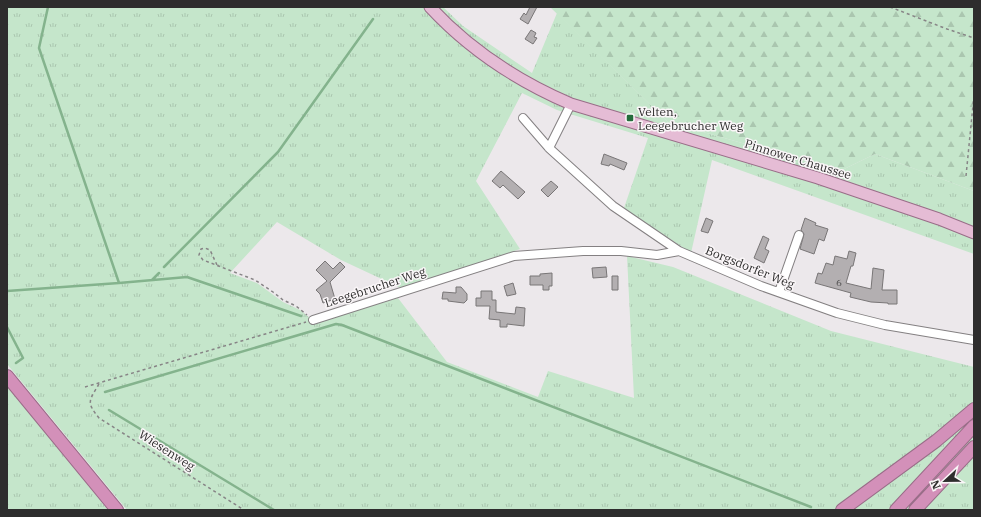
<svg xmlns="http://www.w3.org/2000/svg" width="981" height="517" font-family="'IBM Plex Serif',serif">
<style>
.grass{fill:url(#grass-tufts)}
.forest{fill:url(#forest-firs)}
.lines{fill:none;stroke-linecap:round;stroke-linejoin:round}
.stream{stroke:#84b38d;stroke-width:2.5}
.building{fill:#b3afb1;stroke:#797677}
.minor-casing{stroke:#848082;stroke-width:10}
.major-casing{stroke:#996d88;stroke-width:13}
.highway-casing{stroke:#996d88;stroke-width:14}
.path{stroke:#878486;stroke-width:1.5;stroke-dasharray:3 3;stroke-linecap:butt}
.minor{stroke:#fff;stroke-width:8}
.major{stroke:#e5bcd5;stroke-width:11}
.highway{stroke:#d390b9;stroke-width:12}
.poi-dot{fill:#246d3b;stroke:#faf6f8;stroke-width:1.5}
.labels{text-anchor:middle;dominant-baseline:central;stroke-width:3;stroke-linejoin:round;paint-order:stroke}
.number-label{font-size:10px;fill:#4f4e4e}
.poi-label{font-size:12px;fill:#2e2d2d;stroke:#faf6f8;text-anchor:start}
.street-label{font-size:12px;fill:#2e2d2d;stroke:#faf6f8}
</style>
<defs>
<pattern id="grass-tufts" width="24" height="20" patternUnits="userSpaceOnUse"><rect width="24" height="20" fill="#c5e6cb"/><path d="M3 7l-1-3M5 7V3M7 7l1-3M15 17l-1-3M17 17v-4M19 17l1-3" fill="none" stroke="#aac6af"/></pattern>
<pattern id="forest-firs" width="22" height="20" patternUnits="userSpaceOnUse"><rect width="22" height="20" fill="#c5e6cb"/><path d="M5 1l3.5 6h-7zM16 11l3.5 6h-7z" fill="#aac6af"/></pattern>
</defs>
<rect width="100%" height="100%" fill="#ece8eb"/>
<path class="grass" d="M 7,7 L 443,7 L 463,26 L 532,73 L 557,13 L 668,122 L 840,171 L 875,154 L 974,191 L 974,254 L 712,160 L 691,253 L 624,208 L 648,138 L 557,110 L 522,93 L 476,181 L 520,249 L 403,289 L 341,260 L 277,222 L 230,273 L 257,283 L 283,302 L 300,310 L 310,318 L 332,318 L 398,298 L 447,362 L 538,397 L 548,371 L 634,398 L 627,256 L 673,267 L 831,331 L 974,367 L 974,510 L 127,510 L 7,364 Z
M 7,386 L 108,510 L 7,510 Z"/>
<path class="forest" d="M 550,7 L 974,7 L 974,191 L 875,154 L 840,171 L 668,122 Z"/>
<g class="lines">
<path class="stream" d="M 48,7 L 39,48 L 119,283
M 164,267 L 278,152 L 373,19
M 152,280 L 159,273
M 7,291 L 119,283 L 187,277 L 301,316
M 7,327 L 23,358 L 16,363
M 105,392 L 336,324 L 342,325 L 811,507
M 109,410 L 274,510"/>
</g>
<path class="building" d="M 530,7 L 537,7 L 528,24 L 520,19 L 524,13 L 526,15 Z
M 531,30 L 536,33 L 534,37 L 537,38 L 533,44 L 525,39 Z
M 604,154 L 627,163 L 624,170 L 610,164 L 609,166 L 601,164 Z
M 501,171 L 525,192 L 518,199 L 503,185 L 500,188 L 492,181 Z
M 551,181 L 558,187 L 548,197 L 541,190 Z
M 706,218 L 713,221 L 708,233 L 701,231 Z
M 805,218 L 816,223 L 815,225 L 828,229 L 824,241 L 819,239 L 814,254 L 800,249 L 804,234 L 801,230 Z
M 763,236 L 769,239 L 765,249 L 769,251 L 764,263 L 754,258 Z
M 849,251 L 856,253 L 853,266 L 851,266 L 846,283 L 871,289 L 873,268 L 884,270 L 882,290 L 897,290 L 897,304 L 888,304 L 888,303 L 871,302 L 850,297 L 851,293 L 815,283 L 818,273 L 822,274 L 826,263 L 833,265 L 835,256 L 847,259 Z
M 325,261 L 333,269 L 340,262 L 345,267 L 330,282 L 335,299 L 323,303 L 320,294 L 316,290 L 327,281 L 316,270 Z
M 606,267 L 607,277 L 593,278 L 592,268 Z
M 552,273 L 552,286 L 549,286 L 549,290 L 543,290 L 543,285 L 530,285 L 530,276 L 540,276 L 540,274 Z
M 612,276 L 618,276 L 618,290 L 612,290 Z
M 513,283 L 516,294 L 507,296 L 504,286 Z
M 456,287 L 461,287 L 467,294 L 467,300 L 464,303 L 448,301 L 448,299 L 442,299 L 443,292 L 456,293 Z
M 481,291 L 492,291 L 492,300 L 496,300 L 496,312 L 515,314 L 516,307 L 525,308 L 524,326 L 507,324 L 507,327 L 500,327 L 500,320 L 489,319 L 490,306 L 476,306 L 476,298 L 481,298 Z"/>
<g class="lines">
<g class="minor-casing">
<path id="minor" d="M 523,118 L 549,148 L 613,206 L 679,251 L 761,286 L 837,313 L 885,325 L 974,340
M 549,148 L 571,104
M 779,292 L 799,235
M 313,320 L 514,256 L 583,251 L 621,251 L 657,255 L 679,251"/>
</g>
<g class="major-casing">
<path id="major" d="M 430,7 C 470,50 517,81 571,104 L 818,178 L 939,219 L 974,233"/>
</g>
<g class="highway-casing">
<path id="highway" d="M 7,376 L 117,510
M 842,510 L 936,441 L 974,409
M 896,510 L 974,426
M 915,510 L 974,447"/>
</g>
<path class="path" d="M 890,7 L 947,29 L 974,38
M 966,176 L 974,95
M 217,265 L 210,250 L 205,248 L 201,249 L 199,255 L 203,260 L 255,280 L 273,292 L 283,300 L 296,306 L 307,315
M 99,384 C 89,401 86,402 99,418 L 244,510
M 85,387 L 306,322"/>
<use href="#minor" class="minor"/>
<use href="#major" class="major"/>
<use href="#highway" class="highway"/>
</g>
<rect class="poi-dot" x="626" y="114" width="8" height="8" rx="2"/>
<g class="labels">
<g class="number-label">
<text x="839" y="282">6</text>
</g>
<g class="poi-label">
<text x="638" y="111">Velten,<tspan x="638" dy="14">Leegebrucher Weg</tspan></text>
</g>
<g class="street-label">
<text transform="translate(798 159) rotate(17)">Pinnower Chaussee</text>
<text transform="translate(750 267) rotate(22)">Borgsdorfer Weg</text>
<text transform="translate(375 287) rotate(-18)">Leegebrucher Weg</text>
<text transform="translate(167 450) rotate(33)">Wiesenweg</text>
</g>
</g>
<rect width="981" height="517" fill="none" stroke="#2e2d2d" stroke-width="16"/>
<g transform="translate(945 481) rotate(248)" stroke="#faf6f8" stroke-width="3" paint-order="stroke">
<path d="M0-3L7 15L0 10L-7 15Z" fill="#2e2d2d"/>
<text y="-6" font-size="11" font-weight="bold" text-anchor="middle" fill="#2e2d2d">N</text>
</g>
</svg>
